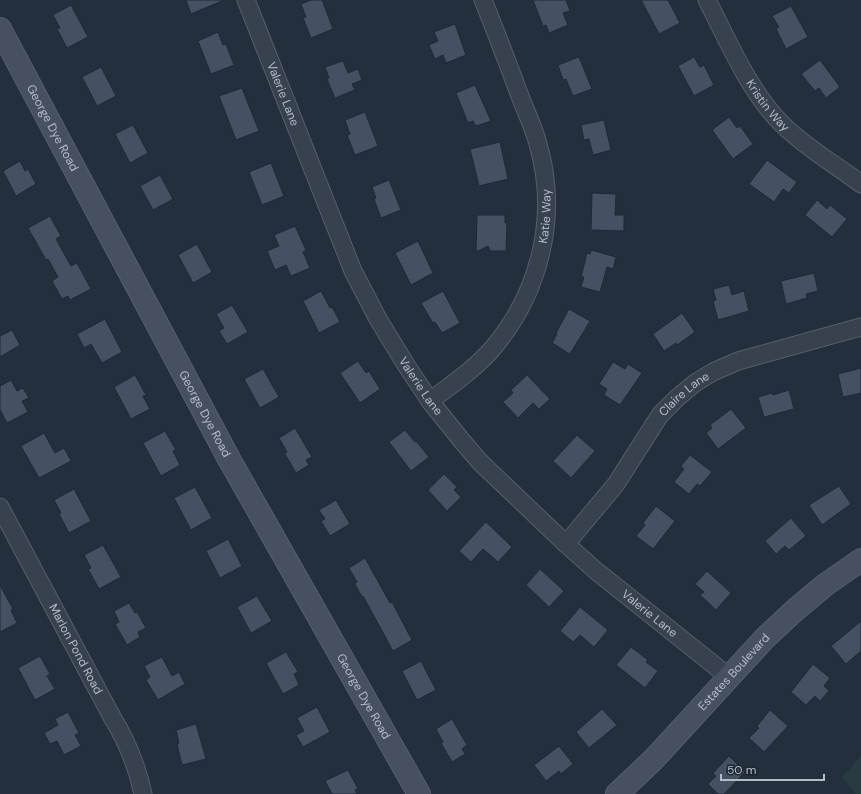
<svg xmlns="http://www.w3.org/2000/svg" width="861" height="794" font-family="'DM Sans',sans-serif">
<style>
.green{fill:#263c3f}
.building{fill:#455162;stroke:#1f2835}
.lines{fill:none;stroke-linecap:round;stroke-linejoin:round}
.street-casing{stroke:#565f6c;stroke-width:19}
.secondary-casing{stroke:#565f6c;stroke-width:24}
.street{stroke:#38414e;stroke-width:17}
.secondary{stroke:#465061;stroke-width:22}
.labels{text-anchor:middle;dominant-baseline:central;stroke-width:3;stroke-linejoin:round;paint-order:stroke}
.street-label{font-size:12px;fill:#b4bcc9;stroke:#1d2633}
</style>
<rect width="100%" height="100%" fill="#242f3e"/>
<path class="green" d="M 861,756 L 861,794 L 856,794 L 842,777 Z"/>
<path class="building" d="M 186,0 L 224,0 L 191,14 Z
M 311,0 L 322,0 L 333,29 L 311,38 L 303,18 L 306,17 L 301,4 Z
M 533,0 L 566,0 L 570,11 L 563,13 L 568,25 L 549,33 L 546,25 L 543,26 Z
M 641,0 L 668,0 L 680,23 L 659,34 Z
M 71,5 L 88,37 L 67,48 L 57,29 L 60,28 L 53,15 Z
M 791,6 L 808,37 L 786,49 L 776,29 L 779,27 L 772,16 Z
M 455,24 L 466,55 L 446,63 L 443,55 L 435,59 L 429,45 L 438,41 L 434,32 Z
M 218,32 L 223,45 L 226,44 L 234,65 L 211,74 L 198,41 Z
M 579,57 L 592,89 L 573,96 L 566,79 L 563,80 L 558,65 Z
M 694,57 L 700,67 L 704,65 L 714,85 L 694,96 L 678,66 Z
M 820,60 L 840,87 L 826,98 L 819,88 L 815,91 L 801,74 Z
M 343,61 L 348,73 L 358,69 L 362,80 L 352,84 L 355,90 L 335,98 L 327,79 L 329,78 L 325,67 Z
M 101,67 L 116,96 L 97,106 L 82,77 Z
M 475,85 L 491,121 L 476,126 L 473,121 L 468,123 L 456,93 Z
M 242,88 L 259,131 L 236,140 L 219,96 Z
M 365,112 L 378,146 L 355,155 L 347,135 L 350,134 L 345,120 Z
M 729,117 L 737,128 L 740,126 L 753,144 L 733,159 L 712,130 Z
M 604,120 L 611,150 L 593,155 L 589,139 L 584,140 L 581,125 Z
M 133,125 L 148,153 L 130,163 L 115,134 Z
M 500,142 L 508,179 L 479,186 L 470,149 Z
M 767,160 L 797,182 L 789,193 L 783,189 L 774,202 L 749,184 Z
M 20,161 L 25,171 L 28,169 L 36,184 L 16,196 L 3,171 Z
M 271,163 L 284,196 L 262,205 L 249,172 Z
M 160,175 L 173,199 L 153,210 L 140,186 Z
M 389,180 L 401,210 L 381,218 L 374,199 L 376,198 L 372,187 Z
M 592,193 L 616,194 L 615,215 L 624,215 L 624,231 L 591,230 Z
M 817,200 L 827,209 L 830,205 L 847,219 L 832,237 L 805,215 Z
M 477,215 L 505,215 L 505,223 L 507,223 L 506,251 L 490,251 L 488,246 L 476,252 Z
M 50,216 L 61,236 L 56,239 L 71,266 L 77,263 L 91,289 L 70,300 L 68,296 L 62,299 L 52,281 L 58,277 L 48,259 L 46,260 L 28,228 Z
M 295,226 L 306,250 L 303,252 L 310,268 L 291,276 L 286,265 L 275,270 L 267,251 L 279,246 L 274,235 Z
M 418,241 L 433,273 L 411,285 L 395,253 Z
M 197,244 L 212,272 L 193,283 L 178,255 Z
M 591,250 L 616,257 L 613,269 L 607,267 L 600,292 L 581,287 L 584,277 L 581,277 L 587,253 L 590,254 Z
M 814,273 L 818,291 L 806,294 L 807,298 L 786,304 L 781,281 Z
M 729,285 L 732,295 L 744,291 L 749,311 L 718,320 L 713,301 L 716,300 L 713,289 Z
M 321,291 L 330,308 L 332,307 L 340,322 L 319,333 L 303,301 Z
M 443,291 L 460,323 L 442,333 L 435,322 L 433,323 L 421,303 Z
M 232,305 L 248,332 L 227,344 L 219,331 L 224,328 L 216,314 Z
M 569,309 L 590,321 L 570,354 L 552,343 L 557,334 L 556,333 Z
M 682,313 L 695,332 L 677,345 L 676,343 L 664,351 L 653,334 Z
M 105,319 L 122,352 L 102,363 L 91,344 L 84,348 L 77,334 Z
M 12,330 L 20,345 L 0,357 L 0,336 Z
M 358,361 L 366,373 L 369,371 L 380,389 L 360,403 L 340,373 Z
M 613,362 L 625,369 L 628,364 L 642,373 L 620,405 L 604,395 L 607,389 L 599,384 Z
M 861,368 L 861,393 L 843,397 L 838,374 Z
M 263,369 L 279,397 L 260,408 L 244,379 Z
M 135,375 L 146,395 L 143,396 L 150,409 L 131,419 L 114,387 Z
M 527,375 L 550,399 L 539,409 L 533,403 L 518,418 L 503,402 L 513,393 L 511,390 Z
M 11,380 L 17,391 L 23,388 L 29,398 L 22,401 L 28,412 L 7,423 L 0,410 L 0,386 Z
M 789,390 L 794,409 L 764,417 L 758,397 L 772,393 L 773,395 Z
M 731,409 L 746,428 L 718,449 L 706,433 L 712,428 L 710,425 Z
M 295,428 L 312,457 L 306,460 L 309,465 L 296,473 L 285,454 L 287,452 L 279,438 Z
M 405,430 L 415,442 L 416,441 L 429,457 L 411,471 L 389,442 Z
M 165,431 L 176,450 L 173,451 L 180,465 L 161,476 L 143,443 Z
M 44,433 L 55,453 L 64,448 L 71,461 L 39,478 L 21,446 Z
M 577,435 L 595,451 L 571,478 L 553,461 Z
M 690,455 L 712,472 L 700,486 L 697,484 L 689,494 L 674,482 L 684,469 L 681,466 Z
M 444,474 L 457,487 L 454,490 L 461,497 L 447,511 L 428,490 Z
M 839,486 L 851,504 L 822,525 L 809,505 Z
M 195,487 L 212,518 L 191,530 L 174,498 Z
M 74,489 L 91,521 L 69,533 L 59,514 L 61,513 L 54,500 Z
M 336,500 L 350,524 L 330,536 L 321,521 L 325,519 L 319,510 Z
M 656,506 L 675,521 L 653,549 L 636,536 L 645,525 L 643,523 Z
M 791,518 L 806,536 L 789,550 L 785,546 L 776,554 L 765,541 Z
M 486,522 L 512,547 L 498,562 L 483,549 L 471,562 L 459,551 Z
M 228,539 L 242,566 L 220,578 L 206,551 Z
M 103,545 L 121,577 L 99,589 L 88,569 L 91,568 L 84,555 Z
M 365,558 L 390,603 L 392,602 L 412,640 L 393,651 L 363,596 L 362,597 L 355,584 L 357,582 L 349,568 Z
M 540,569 L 564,591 L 549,607 L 526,585 Z
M 707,571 L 731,593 L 716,610 L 700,595 L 704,592 L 695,584 Z
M 0,585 L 13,609 L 11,610 L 17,623 L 0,632 Z
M 257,596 L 272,621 L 251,633 L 237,607 Z
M 129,603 L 135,613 L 137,612 L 146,628 L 138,632 L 140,637 L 127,645 L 115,624 L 119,622 L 114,611 Z
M 580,607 L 608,630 L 594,647 L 580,635 L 573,642 L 560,631 Z
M 861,621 L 861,651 L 846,664 L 831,646 Z
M 631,647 L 648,660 L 646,662 L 658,671 L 645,688 L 616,665 Z
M 286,652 L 298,672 L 294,674 L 299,685 L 283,694 L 266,663 Z
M 40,656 L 50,674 L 47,676 L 55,689 L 35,700 L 18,668 Z
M 162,657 L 172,676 L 179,672 L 185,684 L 158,700 L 146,680 L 150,677 L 144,666 Z
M 421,661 L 436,690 L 417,700 L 402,671 Z
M 813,664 L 830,678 L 824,686 L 829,691 L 820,701 L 815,696 L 806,705 L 791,692 Z
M 317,707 L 330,732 L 303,747 L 296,735 L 304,731 L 297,718 Z
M 602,709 L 617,725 L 589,748 L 576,732 Z
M 770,710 L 788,726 L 764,752 L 749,738 L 759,728 L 757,726 Z
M 68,712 L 79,733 L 75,735 L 81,746 L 64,755 L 57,741 L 50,744 L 44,733 L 58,725 L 55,719 Z
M 452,719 L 467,745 L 462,749 L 465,754 L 452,762 L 441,743 L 443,742 L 436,729 Z
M 196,724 L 206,759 L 182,765 L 177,744 L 179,743 L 176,730 Z
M 559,746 L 573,764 L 561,774 L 559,771 L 546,781 L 534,765 Z
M 729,756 L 745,772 L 724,794 L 718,794 L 708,784 L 716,776 L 713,773 Z
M 348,770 L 358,789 L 355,790 L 357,794 L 332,794 L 325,781 Z"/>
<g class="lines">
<g class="street-casing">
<g id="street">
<path id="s1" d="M 246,0 L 353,271 L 378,319 L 406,365 L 430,401 L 462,441 L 480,462 L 566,544 L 595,570 L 729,677"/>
<path id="s2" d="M 707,0 C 728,41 750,93 783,125 C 806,148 835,164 861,184"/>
<path id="s3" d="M 430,401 C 451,385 475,369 493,348 C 540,292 559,216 538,144 C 534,128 526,112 520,96 C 508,64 496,32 483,0"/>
<path id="s4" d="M 0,507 L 112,717 C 127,741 137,766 143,794"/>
<path id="s5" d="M 566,544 L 616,484 L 660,415 L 677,398 L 695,383 L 713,372 L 738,361 L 861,327"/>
</g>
</g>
<g class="secondary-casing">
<g id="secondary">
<path id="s6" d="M 0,29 L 229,459 L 419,794"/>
<path id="s7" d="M 617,794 L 653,760 L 765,638 L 794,611 L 825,585 L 861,560"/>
</g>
</g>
<use href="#street" class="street"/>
<use href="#secondary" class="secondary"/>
</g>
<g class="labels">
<g class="street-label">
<text stroke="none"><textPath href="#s1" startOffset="101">Valerie Lane</textPath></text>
<text stroke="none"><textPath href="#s2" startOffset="122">Kristin Way</textPath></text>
<text stroke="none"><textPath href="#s6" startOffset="112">George Dye Road</textPath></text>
<text stroke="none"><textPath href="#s3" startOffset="227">Katie Way</textPath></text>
<text stroke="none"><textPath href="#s1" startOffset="425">Valerie Lane</textPath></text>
<text stroke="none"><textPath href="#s5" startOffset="192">Claire Lane</textPath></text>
<text stroke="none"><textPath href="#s6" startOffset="436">George Dye Road</textPath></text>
<text stroke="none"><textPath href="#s1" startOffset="749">Valerie Lane</textPath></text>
<text stroke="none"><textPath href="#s4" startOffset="161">Marlon Pond Road</textPath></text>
<text stroke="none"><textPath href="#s7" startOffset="169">Estates Boulevard</textPath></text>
<text stroke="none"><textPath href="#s6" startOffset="760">George Dye Road</textPath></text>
</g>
</g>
<path d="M721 774v6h103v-6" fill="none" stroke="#b4bcc9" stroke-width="2"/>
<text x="727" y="774" font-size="12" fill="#b4bcc9" stroke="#1d2633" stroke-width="3" paint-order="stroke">50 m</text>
</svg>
